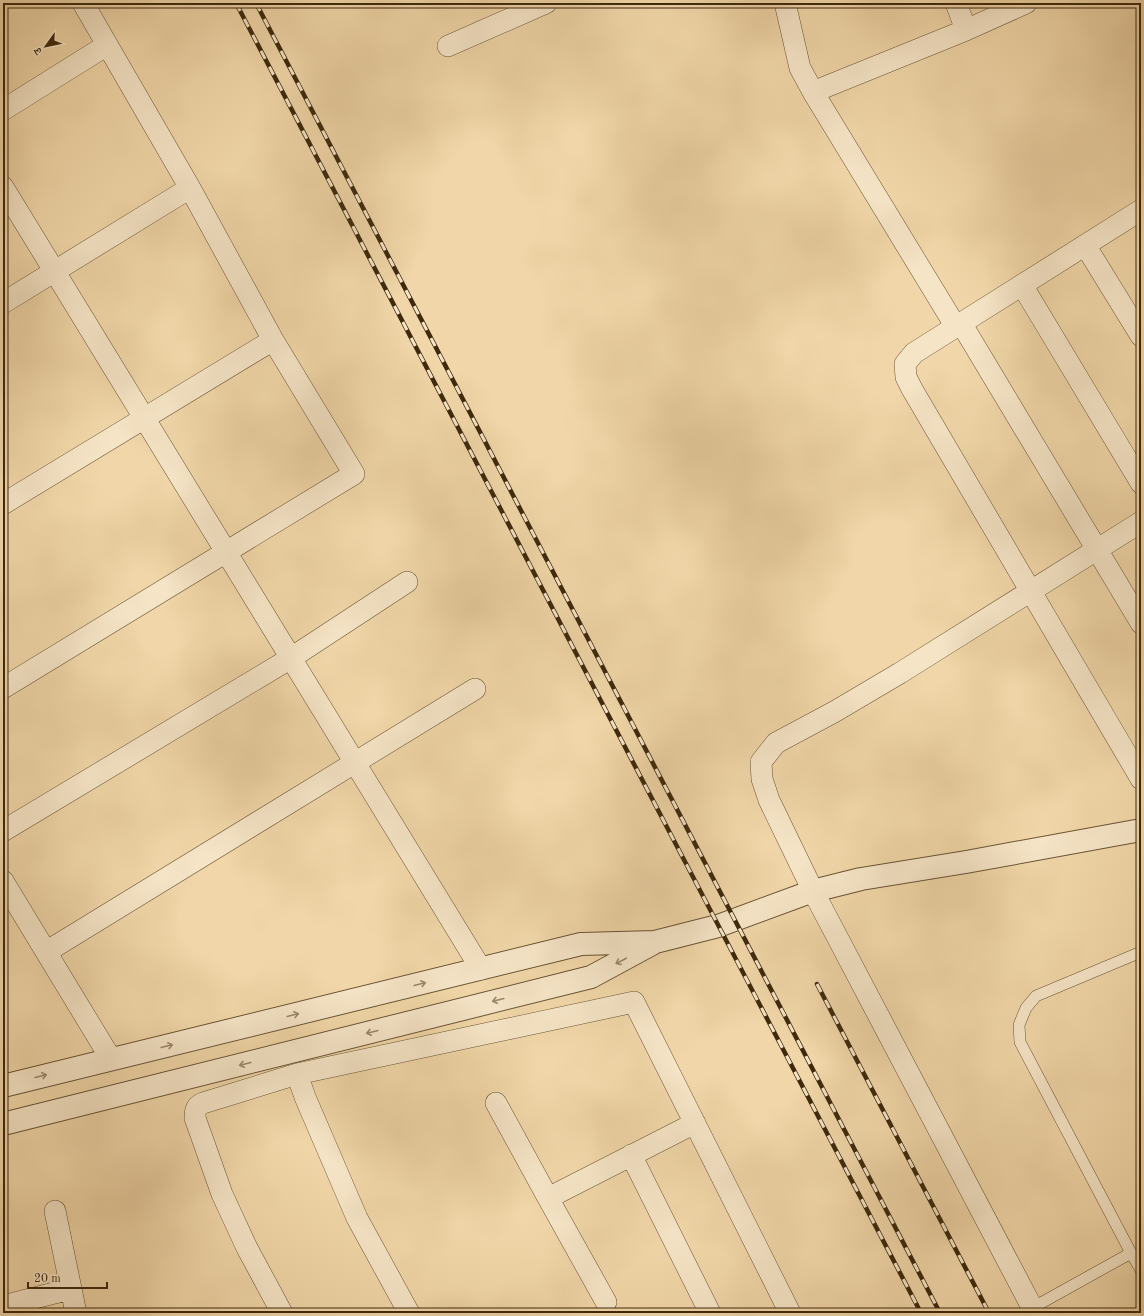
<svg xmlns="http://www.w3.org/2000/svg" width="1144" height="1316" font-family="'Old Standard TT','Noto Serif Devanagari',serif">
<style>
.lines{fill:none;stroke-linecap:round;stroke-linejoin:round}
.service-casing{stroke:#6a5433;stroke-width:12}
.minor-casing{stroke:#6a5433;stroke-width:22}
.tertiary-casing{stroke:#6a5433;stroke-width:24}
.service{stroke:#f5e4c6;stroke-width:11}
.minor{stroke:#f5e4c6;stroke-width:21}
.tertiary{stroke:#f5e4c6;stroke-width:22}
.rail-casing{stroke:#3e290c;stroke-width:4.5}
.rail{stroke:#f5e4c6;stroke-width:3;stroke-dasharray:9;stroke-linecap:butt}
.oneway{stroke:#9a8669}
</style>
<rect width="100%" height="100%" fill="#f0d6a8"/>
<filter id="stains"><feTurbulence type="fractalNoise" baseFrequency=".005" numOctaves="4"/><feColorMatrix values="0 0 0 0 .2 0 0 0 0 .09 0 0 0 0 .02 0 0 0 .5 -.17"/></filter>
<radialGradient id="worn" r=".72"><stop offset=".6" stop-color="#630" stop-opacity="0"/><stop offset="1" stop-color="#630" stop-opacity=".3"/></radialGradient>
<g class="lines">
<g class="service-casing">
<path id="service" d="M 1131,1253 L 1020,1042 L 1019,1025 L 1026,1008 L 1036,996 L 1141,952
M 1032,1308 L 1131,1253 L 1141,1270"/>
</g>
<g class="minor-casing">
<path id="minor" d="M 785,3 L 800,68 L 813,92 L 956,327
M 956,3 L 966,30
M 448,46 L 546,3
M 813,92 L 966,30 L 1026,3
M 3,110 L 107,45
M 3,187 L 481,969
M 1141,210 L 914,353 L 905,364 L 906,377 L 912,389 L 1141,779
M 1085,245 L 1141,336
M 1022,285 L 1141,483
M 3,303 L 190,188
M 961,323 L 1141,623
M 3,504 L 273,340
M 3,688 L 354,474 L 273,340 L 190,188 L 83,3
M 3,831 L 291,658 L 407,582
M 3,881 L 111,1059
M 46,952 L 475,689
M 297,1074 L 305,1097 L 357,1218 L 409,1313
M 496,1103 L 548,1198
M 631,1155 L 710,1313
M 55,1211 L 76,1313
M 606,1302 L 548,1198 L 695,1123
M 3,1306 L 70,1289
M 282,1313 L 247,1248 L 222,1194 L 195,1118 C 195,1110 196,1106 203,1103 L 297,1074 L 634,1002 L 790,1313
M 1035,1313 L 813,891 L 769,800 L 762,779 L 761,762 L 776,743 L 834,712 L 900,673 L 1141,522"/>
</g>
<g class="tertiary-casing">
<path id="tertiary" d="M 3,1086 L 581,944 L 655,942 L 718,926 L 813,891 L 861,879 L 966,862 L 1141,830
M 3,1124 L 591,977 L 652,944"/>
</g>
<use href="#service" class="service"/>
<use href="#minor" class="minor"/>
<use href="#tertiary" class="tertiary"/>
<g class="rail-casing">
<path id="rail" d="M 236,3 L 921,1313
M 256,3 L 940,1313
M 817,984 L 989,1313"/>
</g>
<use href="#rail" class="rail"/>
</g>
<defs><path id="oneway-shaft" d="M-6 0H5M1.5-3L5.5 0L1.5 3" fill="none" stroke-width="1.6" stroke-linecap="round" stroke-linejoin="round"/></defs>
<g class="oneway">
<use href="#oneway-shaft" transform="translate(621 961) rotate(152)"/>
<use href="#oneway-shaft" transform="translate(420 984) rotate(-14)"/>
<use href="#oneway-shaft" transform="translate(498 1000) rotate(166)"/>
<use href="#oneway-shaft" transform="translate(293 1015) rotate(-14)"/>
<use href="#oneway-shaft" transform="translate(372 1032) rotate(166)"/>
<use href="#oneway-shaft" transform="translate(167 1046) rotate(-14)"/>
<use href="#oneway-shaft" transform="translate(245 1064) rotate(166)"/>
<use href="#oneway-shaft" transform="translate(41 1076) rotate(-14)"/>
</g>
<rect width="1144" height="1316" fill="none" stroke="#f0d6a8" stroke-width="16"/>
<rect x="4" y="4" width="1136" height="1308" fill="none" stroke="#3e290c" stroke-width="2"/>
<rect x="8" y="8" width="1128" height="1300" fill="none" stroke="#3e290c"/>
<g transform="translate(46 46) rotate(237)" stroke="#f5e4c6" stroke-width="3" paint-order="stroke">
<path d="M0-3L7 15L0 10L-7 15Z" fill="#3e290c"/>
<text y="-6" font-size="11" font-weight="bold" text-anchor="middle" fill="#3e290c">उ</text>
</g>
<path d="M28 1282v6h79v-6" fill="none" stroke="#3e290c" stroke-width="2"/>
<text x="34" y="1282" font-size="12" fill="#3e290c" stroke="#f5e4c6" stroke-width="3" paint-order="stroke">20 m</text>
<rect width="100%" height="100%" filter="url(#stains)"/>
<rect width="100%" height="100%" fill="url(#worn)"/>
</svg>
